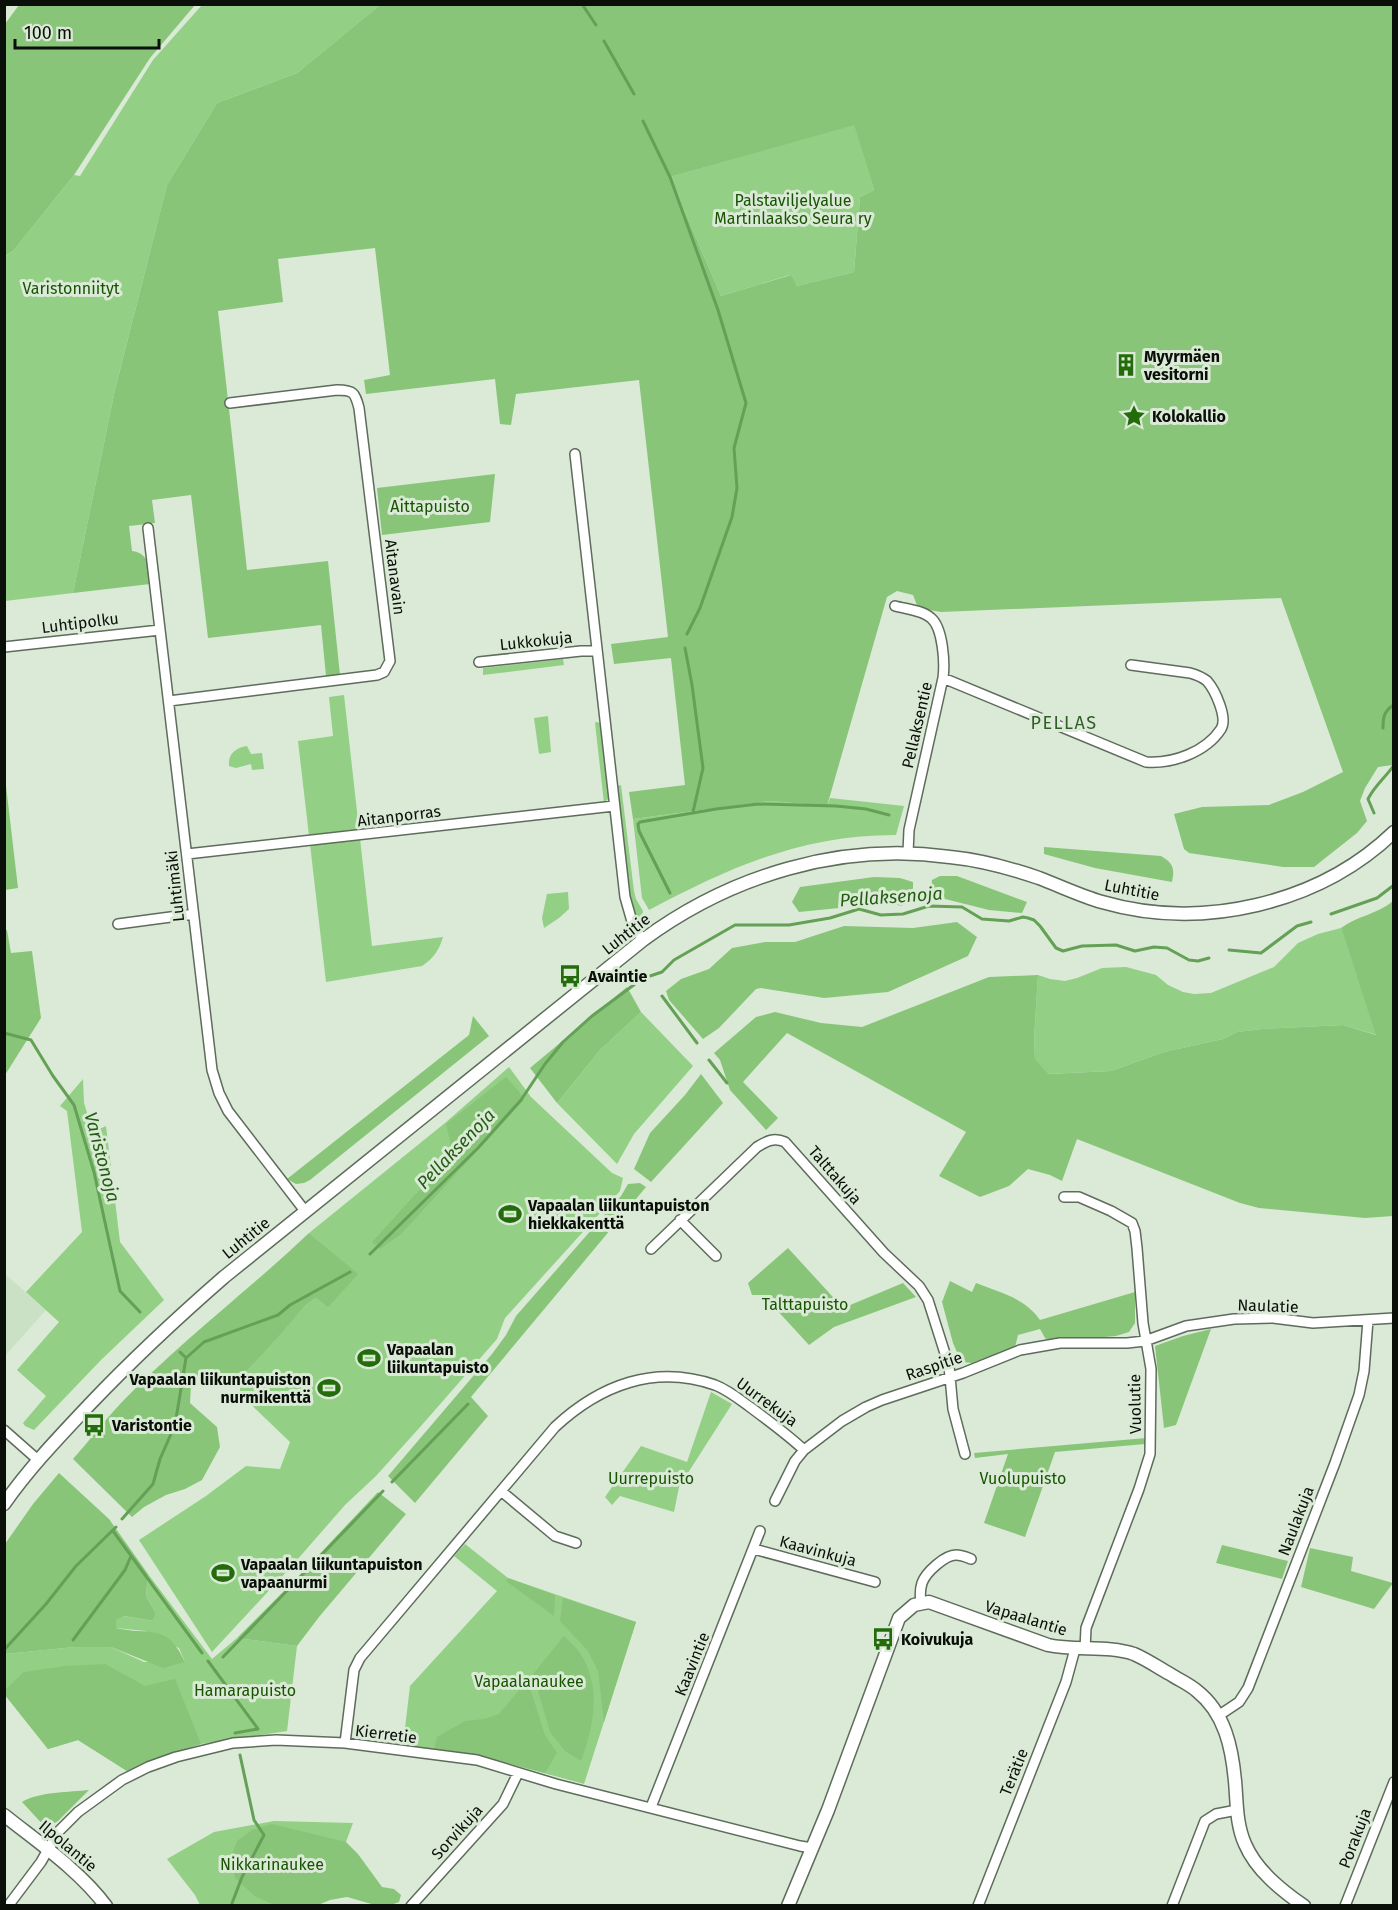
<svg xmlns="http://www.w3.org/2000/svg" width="1398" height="1910" font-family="'Fira Sans',sans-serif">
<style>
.built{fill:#cbe1c6}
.green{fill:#93cf85}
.forest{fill:#88c579;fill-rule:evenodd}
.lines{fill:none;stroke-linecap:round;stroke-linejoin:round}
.stream{stroke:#64a056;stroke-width:3}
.minor-casing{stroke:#5e6c5b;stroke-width:12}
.tertiary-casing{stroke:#5e6c5b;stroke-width:15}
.minor{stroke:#fff;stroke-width:9}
.tertiary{stroke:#fff;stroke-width:12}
.labels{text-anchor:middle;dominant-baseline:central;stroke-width:6;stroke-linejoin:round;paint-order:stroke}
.park-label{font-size:16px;fill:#175302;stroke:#daead6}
.poi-label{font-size:16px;font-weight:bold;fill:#0a0f09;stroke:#daead6;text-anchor:start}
.street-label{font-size:16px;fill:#0a0f09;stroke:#daead6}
.neighbourhood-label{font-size:18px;letter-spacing:1.5px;fill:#315e26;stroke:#daead6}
.water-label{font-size:18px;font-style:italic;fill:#235d12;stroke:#daead6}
</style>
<rect width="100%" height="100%" fill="#daead6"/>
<path class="built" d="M 5,1274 L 46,1310 L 5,1356 Z"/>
<path class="green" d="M 202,5 L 380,5 L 297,73 L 217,103 L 167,185 L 115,390 L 73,593 L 5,601 L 4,257 L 13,251 L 74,175 L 80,176 L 153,60 Z
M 854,124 L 874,190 L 860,197 L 854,272 L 797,286 L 790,275 L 721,296 L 670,177 Z
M 563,659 L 564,665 L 483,675 L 483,668 Z
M 344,695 L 372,946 L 443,937 C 439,950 434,958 422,966 L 326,982 L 298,741 L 333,736 L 329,697 Z
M 548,716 L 551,752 L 539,754 L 534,718 Z
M 596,722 L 601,723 L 609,798 L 604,803 L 595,723 Z
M 247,746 L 251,754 L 262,753 L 264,769 L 252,770 L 251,764 L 236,768 L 229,766 C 228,754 235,748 247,746 Z
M 621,785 L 634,891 L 636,899 L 643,911 L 642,916 L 636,920 L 630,902 L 617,786 Z
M 830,798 L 904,806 L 896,835 C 801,835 731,867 649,910 L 642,898 L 633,819 L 770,801 L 827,806 Z
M 568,892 L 569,909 L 559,918 L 544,928 L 542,918 L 547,894 Z
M 1341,928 L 1377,1035 L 1343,1025 L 1262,1029 L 1237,1032 L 1223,1039 L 1164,1052 L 1111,1071 L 1047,1074 L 1035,1060 L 1034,1039 L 1038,975 L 1050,979 L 1065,981 L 1077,978 L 1102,968 L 1126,967 L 1156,975 L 1168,985 L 1183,992 L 1194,994 L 1211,993 L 1274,967 L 1298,943 L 1318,934 Z
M 641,1012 L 693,1066 L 634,1134 L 617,1164 L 557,1103 L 600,1050 Z
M 509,1067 L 531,1097 L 612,1173 L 623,1178 L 620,1191 L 505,1318 L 497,1339 L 421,1426 L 376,1476 L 345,1505 L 290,1568 L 212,1652 L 139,1540 L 206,1496 L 246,1466 L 280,1469 L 290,1442 L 240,1394 L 240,1377 L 306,1305 L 316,1298 L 328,1308 L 357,1274 L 309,1233 L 445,1123 Z
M 83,1079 L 84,1103 L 93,1132 L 106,1126 L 120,1242 L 164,1300 L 101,1360 L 34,1430 L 25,1426 L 23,1423 L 46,1396 L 17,1370 L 59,1322 L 26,1292 L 82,1232 L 67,1111 L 60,1106 Z
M 711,1392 L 732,1404 L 679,1487 L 674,1512 L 620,1496 L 612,1505 L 605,1497 L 641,1446 L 687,1462 Z
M 465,1544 L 508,1578 L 636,1622 L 584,1784 L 481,1756 L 403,1745 L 410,1686 L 497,1591 L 454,1556 Z
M 148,1574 L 212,1659 L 237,1638 L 297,1646 L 287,1731 L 201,1744 L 162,1756 L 127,1771 L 78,1740 L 48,1749 L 5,1695 L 5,1654 L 75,1647 L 111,1647 L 144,1662 L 185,1662 L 179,1648 L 145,1631 L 116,1628 L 116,1620 L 123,1616 L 153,1621 L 156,1614 L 146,1596 Z
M 274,1821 L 353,1823 L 346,1842 L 313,1905 L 200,1905 L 195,1895 L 167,1859 L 214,1832 Z"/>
<path class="forest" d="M 19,5 L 195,5 L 150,58 L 74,175 L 13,251 L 5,256 L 5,24 Z
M 380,5 L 1393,5 L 1393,765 L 1378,767 L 1365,788 L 1360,801 L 1367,821 L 1357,833 L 1314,867 L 1283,867 L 1189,853 L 1184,849 L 1174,814 L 1202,807 L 1269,805 L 1303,792 L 1343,772 L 1281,598 L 941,612 L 918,608 L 913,595 L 897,591 L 887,597 L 827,806 L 770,801 L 633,819 L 629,792 L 685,785 L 671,658 L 614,664 L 611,644 L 668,637 L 639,380 L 516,394 L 511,425 L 500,424 L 495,379 L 366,394 L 364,380 L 390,375 L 375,248 L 278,259 L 283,302 L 218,311 L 247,570 L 328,561 L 340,675 L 326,676 L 321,625 L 208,638 L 191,495 L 152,500 L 155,523 L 129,526 L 132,551 C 150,553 149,569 150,584 L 73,593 L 115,390 L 167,185 L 217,103 L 297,73 ZM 854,125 L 874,190 L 860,197 L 854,272 L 797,286 L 791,275 L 721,296 L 670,177 Z
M 495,474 L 490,522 L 382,535 L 377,488 Z
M 5,777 L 18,888 L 5,890 L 4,777 Z
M 1044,847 L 1161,856 C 1173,863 1175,868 1172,882 L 1095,868 L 1044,854 Z
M 940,876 L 957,876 L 1027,902 L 1022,913 L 989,910 L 937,897 L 931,891 L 932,880 Z
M 874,877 L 900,878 L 913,882 L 913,892 L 902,906 L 860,897 L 839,908 L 799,912 L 792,902 L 800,887 Z
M 1393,901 L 1393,1216 L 1365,1218 L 1259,1208 L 1240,1203 L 1077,1139 L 1062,1181 L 1050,1175 L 1028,1169 L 1009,1186 L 980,1197 L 939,1176 L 966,1132 L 787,1033 L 743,1082 L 778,1118 L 766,1130 L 730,1090 L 720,1060 L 714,1053 L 756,1017 L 775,1012 L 821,1023 L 862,1027 L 989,977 L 1038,975 L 1034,1039 L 1035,1059 L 1048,1074 L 1111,1071 L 1164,1052 L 1223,1039 L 1237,1032 L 1262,1029 L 1343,1025 L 1376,1035 L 1341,928 C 1357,916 1378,914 1393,901 Z
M 957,922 L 977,937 L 968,956 L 888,992 L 824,998 L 761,988 L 756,989 L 719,1028 L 703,1039 L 669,1000 L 666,991 L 681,979 L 709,969 L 732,948 L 765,942 L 795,942 L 844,926 L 913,928 Z
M 5,930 L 7,930 L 11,953 L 32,951 L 41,1018 L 5,1075 Z
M 627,987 L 641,1012 L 600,1050 L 557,1103 L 530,1068 Z
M 473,1016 L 489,1036 L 310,1180 L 304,1183 L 296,1184 L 287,1179 L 469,1035 Z
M 701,1074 L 723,1103 L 651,1182 L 634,1169 L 650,1133 L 685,1095 Z
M 506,1077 L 520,1093 L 523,1101 L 401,1234 L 380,1249 L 372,1242 L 453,1153 L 446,1124 Z
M 640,1183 L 646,1187 L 471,1397 L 488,1416 L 415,1503 L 388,1476 L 492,1354 L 506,1335 L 516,1316 L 621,1196 L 628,1184 Z
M 309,1233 L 358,1274 L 328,1308 L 316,1298 L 306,1305 C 296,1316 246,1375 237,1378 C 222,1383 206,1378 191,1384 L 190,1403 L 217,1427 L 220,1447 L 202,1480 L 185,1489 L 166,1495 L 144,1507 L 132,1517 L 73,1459 C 89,1441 104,1421 121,1403 C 180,1342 248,1291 309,1233 Z
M 788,1248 L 843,1308 L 903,1283 L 916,1297 L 834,1327 L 809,1345 L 763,1295 L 752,1295 L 748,1283 Z
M 950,1281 L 972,1292 L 976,1283 C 999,1292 1025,1298 1040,1320 L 1135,1292 L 1135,1323 L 1129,1332 L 1116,1336 L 1052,1342 L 1045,1338 L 1040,1329 L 1018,1335 L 1015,1347 L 972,1363 L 963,1362 L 959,1357 L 953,1343 L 942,1302 Z
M 1211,1329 L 1176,1425 L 1164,1428 L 1155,1346 L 1183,1336 Z
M 1146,1438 L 1145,1444 L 1055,1452 L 1025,1537 L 984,1523 L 1008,1454 L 975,1458 L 974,1453 Z
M 59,1473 L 109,1519 L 148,1574 L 146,1596 L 156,1614 L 153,1621 L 124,1616 L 116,1620 L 116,1628 C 151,1636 167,1622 185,1662 L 163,1668 L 111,1647 L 75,1647 L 5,1654 L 5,1544 L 33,1504 Z
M 378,1492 L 406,1514 L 319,1617 L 297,1646 L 237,1638 L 297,1578 Z
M 1222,1545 L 1288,1561 L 1282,1579 L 1216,1563 Z
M 1310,1548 L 1353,1557 L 1351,1571 L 1393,1583 L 1374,1609 L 1301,1587 Z
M 508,1578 L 555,1595 L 554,1616 L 506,1581 Z
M 563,1598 L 636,1622 L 604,1722 L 598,1671 L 588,1651 L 560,1621 Z
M 564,1636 C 569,1641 576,1647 580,1653 C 602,1687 594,1725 581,1761 L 565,1751 L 550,1732 L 533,1674 Z
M 105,1664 L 145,1686 L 175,1679 L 201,1744 L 162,1756 L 127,1771 L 78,1740 L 48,1749 L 5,1695 L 5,1690 L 24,1672 L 66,1666 Z
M 525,1683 L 530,1688 L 545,1735 L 557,1753 L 545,1773 L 481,1756 L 434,1749 L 437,1737 L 465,1721 L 484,1719 L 499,1714 Z
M 89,1790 L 58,1821 L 46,1828 L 22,1802 C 37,1792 71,1792 89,1790 Z
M 272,1824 L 346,1842 L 358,1854 L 382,1887 L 394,1889 L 401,1895 L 399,1902 L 391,1905 L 375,1905 L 347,1897 L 330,1900 L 318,1905 L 277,1906 L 256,1897 L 235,1878 L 231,1857 L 237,1841 L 252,1830 Z"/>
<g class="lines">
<path class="stream" d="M 582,4 L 596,25
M 604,41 L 634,94
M 643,121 L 670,177 L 718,310 L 746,403 L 734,448 L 737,488 L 732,517 L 700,608 L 687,634
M 685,648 L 692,685 L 703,768 L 693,812
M 1383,728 C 1383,717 1384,712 1392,706
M 1374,813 L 1368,799 C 1375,785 1386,777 1394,765
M 670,893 L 639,831 L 638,824 L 640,822 L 716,809 L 758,804 L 836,806 L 866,809 L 889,815
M 1331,914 L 1377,898 L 1394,885
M 1229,950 L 1261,953 L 1297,926 L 1311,922
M 644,978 L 662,972 L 674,960 L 735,925 L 789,925 L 830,918 L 859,909 L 881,915 L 903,914 L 929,906 L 962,907 L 982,919 L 1009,921 L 1023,917 L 1028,918 L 1034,920 L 1040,926 L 1056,948 L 1063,951 L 1082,946 L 1116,945 L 1135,951 L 1154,947 L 1167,948 L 1189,960 L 1198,961 L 1209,958
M 662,996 L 697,1043
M 4,1033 L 31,1040 L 53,1076 L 74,1105 L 94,1172 L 120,1291 L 140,1312
M 709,1060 L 727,1083
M 370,1254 L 478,1148 L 521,1100 L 545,1064 L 563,1042 L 592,1016 L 635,984
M 180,1352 L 186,1358
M 186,1358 L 204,1342 L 278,1315 L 290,1305 L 350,1272
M 392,1482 L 468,1404
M 122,1519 L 153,1484 L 160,1459 L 175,1425 L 186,1358
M 113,1531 L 202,1653
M 73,1640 L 125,1570 L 131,1556
M 4,1650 L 46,1604 L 76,1566 L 116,1527
M 223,1657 L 383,1491
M 208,1661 L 258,1729 L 235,1733
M 231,1906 L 242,1877 L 264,1835 L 254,1820 L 240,1755"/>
<g class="minor-casing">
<path id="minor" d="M 575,454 L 625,897 L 633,925 L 643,940
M 148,528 L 212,1070 L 219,1093 L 228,1111 L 305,1211
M 895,606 C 906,609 922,610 931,618 C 943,628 945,663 943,678 L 909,830 L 908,853
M 4,647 L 160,630
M 479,662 L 581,651 L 597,651
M 943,678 L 1146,762 C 1173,764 1206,752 1221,729 C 1228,718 1215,690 1207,681 C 1202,677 1197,675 1190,673 L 1131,665
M 169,701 L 377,675 L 384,672 L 390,661 L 359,408 C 355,393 354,390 337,390 L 230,403
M 187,854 L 614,806
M 118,924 L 193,914
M 1064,1197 L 1079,1197 L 1111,1211 L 1132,1223 L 1135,1231 L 1137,1248 L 1143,1323 L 1151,1369 L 1150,1454 L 1139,1489 L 1086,1628 L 1085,1649
M 680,1220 L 716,1256
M 651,1249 L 757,1147 C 767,1141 774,1137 785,1142 L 884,1253 L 919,1286 L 928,1300 L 949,1366 L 953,1409 L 965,1454
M 4,1430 L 38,1460
M 501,1491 L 555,1536 L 576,1543
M 775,1501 L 795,1461 L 804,1450 L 842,1421 L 866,1407 L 882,1400 L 963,1373 L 1020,1350 L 1060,1343 L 1127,1343 L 1145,1341 L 1186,1326 L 1234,1319 L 1273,1318 L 1313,1323 L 1394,1318
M 754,1549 L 875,1582
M 921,1603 C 920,1596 920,1589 922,1583 C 926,1572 945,1555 956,1555 C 962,1555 966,1557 971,1559
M 1218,1716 L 1239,1702 L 1248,1688 L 1335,1463 L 1359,1395 L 1364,1371 L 1368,1320
M 345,1743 L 354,1670 L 360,1658 L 555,1427 C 600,1385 655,1364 715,1385 C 728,1390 739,1399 750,1407 C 769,1421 788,1435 804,1450
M 651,1807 L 760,1531
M 8,1906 L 41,1862 L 58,1832 L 78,1812 L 122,1780 L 148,1767 L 176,1757 L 233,1743 L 276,1740 L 345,1743 L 477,1760 L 556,1784 L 800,1846 L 812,1848
M 411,1906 L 503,1804 L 518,1773
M 978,1906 L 1066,1682 L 1075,1649
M 1172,1906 L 1205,1821 L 1216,1814 L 1237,1810
M 1345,1906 L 1394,1782"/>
</g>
<g class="tertiary-casing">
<path id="tertiary" d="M 4,1504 C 30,1467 60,1436 91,1403 C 133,1359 177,1318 224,1277 L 643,940 C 731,875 841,842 950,857 C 980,860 1010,868 1039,878 C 1060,886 1081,896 1102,902 C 1202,931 1319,904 1394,832
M 4,1815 C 39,1843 79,1870 106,1906
M 788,1906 L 828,1810 L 899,1618 L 914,1605 L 929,1602 L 1048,1645 C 1075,1651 1108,1645 1134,1654 C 1146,1659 1159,1668 1170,1674 C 1179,1680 1189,1684 1197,1691 C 1225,1713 1232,1748 1235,1781 C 1237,1802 1236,1824 1245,1844 C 1256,1870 1281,1890 1304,1906"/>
</g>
<use href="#minor" class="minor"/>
<use href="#tertiary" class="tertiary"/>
</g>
<defs>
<g id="building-bare" transform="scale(1.8)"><path d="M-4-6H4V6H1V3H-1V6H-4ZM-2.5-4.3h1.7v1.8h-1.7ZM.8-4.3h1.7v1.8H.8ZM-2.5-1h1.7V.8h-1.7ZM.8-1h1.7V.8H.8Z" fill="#246c0b" stroke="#daead6" stroke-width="2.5" paint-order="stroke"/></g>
<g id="sight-bare" transform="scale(1.8)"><path d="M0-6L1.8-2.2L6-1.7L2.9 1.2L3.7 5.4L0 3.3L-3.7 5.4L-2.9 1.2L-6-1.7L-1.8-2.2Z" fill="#246c0b" stroke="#daead6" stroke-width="2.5" paint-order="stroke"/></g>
<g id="bus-bare" transform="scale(1.8)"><path d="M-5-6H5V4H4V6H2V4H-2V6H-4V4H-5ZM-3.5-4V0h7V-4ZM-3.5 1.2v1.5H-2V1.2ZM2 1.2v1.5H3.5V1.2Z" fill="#246c0b" stroke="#daead6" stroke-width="2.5" paint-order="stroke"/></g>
<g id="stadium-bare" transform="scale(1.8)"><path d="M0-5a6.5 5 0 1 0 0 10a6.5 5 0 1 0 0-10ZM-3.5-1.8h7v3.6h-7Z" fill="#246c0b" stroke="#daead6" stroke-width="2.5" paint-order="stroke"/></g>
</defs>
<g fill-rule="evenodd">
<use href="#building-bare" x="1126" y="365"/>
<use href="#sight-bare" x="1134" y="416"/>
<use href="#bus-bare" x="570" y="976"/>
<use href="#stadium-bare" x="510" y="1214"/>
<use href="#stadium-bare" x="369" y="1358"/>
<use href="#stadium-bare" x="329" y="1388"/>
<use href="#bus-bare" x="94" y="1425"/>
<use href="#stadium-bare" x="223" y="1573"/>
<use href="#bus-bare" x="883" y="1639"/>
</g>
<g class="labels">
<g class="park-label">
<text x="793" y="200">Palstaviljelyalue<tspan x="793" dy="18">Martinlaakso Seura ry</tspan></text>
<text x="71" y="288">Varistonniityt</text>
<text x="430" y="506">Aittapuisto</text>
<text x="805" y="1304">Talttapuisto</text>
<text x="651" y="1478">Uurrepuisto</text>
<text x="1023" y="1478">Vuolupuisto</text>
<text x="529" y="1681">Vapaalanaukee</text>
<text x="245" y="1690">Hamarapuisto</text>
<text x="272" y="1864">Nikkarinaukee</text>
</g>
<g class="poi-label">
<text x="1144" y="356">Myyrmäen<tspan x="1144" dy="18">vesitorni</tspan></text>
<text x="1152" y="416">Kolokallio</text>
<text x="588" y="976">Avaintie</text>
<text x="528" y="1205">Vapaalan liikuntapuiston<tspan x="528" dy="18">hiekkakenttä</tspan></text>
<text x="387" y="1349">Vapaalan<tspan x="387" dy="18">liikuntapuisto</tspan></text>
<text x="311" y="1379" text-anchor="end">Vapaalan liikuntapuiston<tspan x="311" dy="18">nurmikenttä</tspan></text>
<text x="112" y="1425">Varistontie</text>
<text x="241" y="1564">Vapaalan liikuntapuiston<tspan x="241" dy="18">vapaanurmi</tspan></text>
<text x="901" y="1639">Koivukuja</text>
</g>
<g class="street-label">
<text transform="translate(395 577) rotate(83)">Aitanavain</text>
<text transform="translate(80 623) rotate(-7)">Luhtipolku</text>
<text transform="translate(536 641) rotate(-6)">Lukkokuja</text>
<text transform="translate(917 725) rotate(-77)">Pellaksentie</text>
<text transform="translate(399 816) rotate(-7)">Aitanporras</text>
<text transform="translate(175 886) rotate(-96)">Luhtimäki</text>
<text transform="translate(1132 890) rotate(11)">Luhtitie</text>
<text transform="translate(626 934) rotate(-38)">Luhtitie</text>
<text transform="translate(835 1175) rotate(49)">Talttakuja</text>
<text transform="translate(246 1238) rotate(-39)">Luhtitie</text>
<text transform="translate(1268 1306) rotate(2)">Naulatie</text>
<text transform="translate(934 1366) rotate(-19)">Raspitie</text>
<text transform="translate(767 1402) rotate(36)">Uurrekuja</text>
<text transform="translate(1135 1404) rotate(-91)">Vuolutie</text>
<text transform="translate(1296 1521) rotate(-69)">Naulakuja</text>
<text transform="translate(818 1551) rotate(15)">Kaavinkuja</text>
<text transform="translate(1026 1618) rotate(17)">Vapaalantie</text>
<text transform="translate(692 1664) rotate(-68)">Kaavintie</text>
<text transform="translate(386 1734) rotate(7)">Kierretie</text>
<text transform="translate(1014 1772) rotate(-68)">Terätie</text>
<text transform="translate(457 1832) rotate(-48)">Sorvikuja</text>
<text transform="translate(1355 1838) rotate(-69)">Porakuja</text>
<text transform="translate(68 1846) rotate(40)">Ilpolantie</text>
</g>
<g class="neighbourhood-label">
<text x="1064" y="723">PELLAS</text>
</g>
<g class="water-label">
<text transform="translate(891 897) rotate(-4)">Pellaksenoja</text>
<text transform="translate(456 1149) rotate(-46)">Pellaksenoja</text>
<text transform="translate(102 1157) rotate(75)">Varistonoja</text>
</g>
</g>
<rect width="1398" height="1910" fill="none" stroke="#0a0f09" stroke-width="12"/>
<path d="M15 39v9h144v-9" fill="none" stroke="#0a0f09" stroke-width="3"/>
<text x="24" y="39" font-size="18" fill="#0a0f09" stroke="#daead6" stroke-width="4.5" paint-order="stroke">100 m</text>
</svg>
